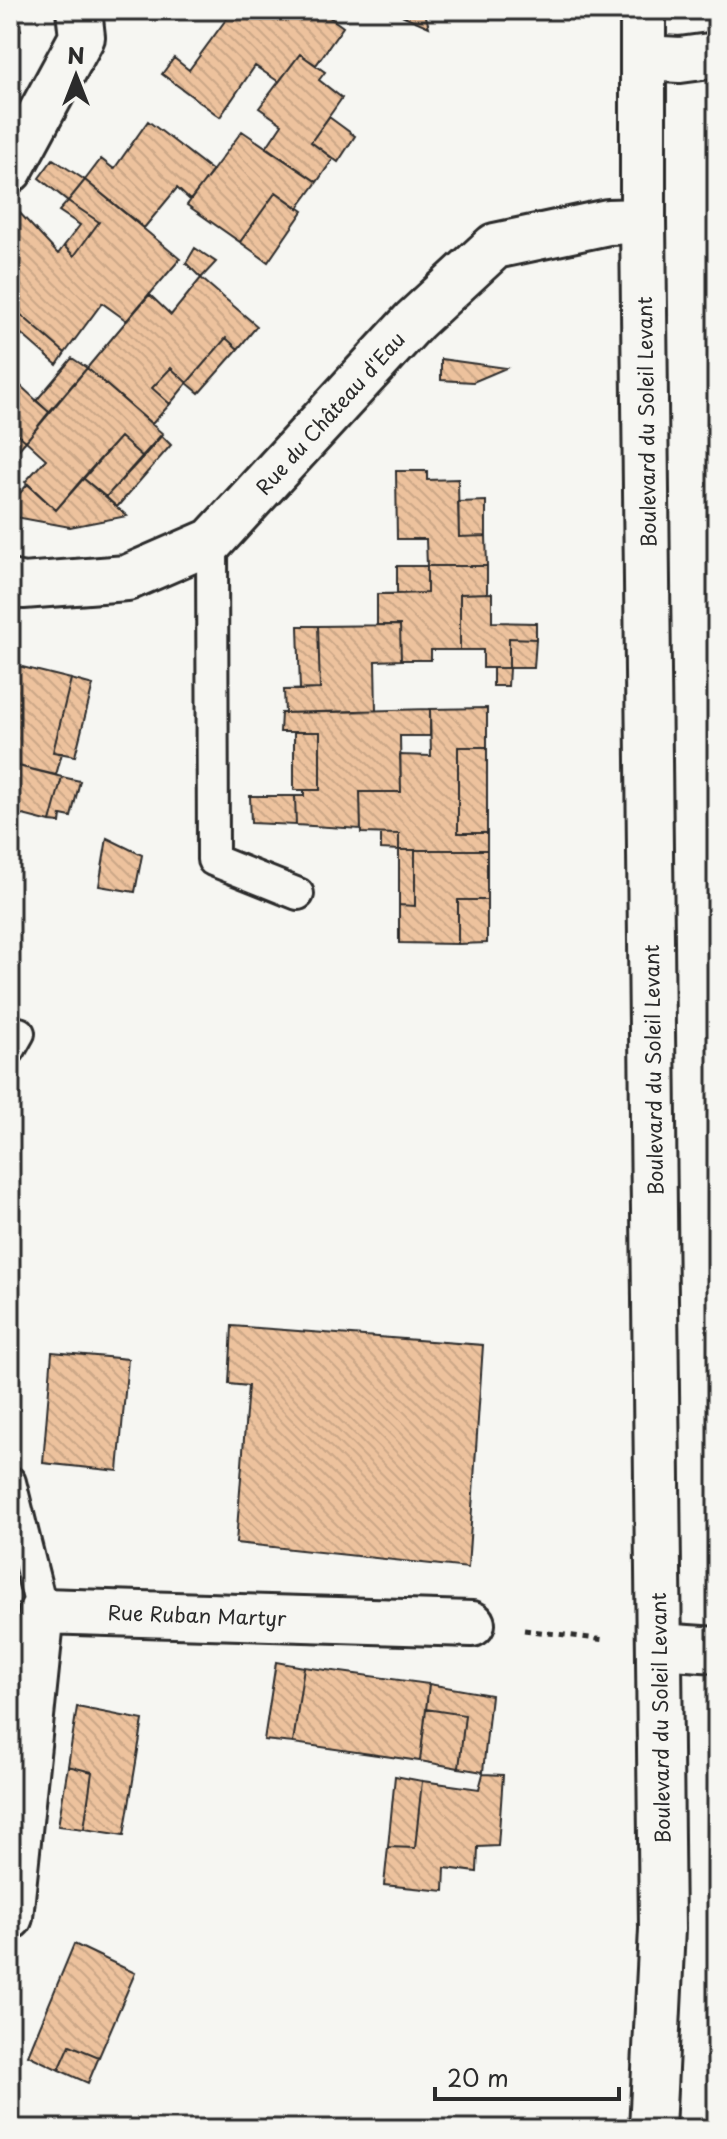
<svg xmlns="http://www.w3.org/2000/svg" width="727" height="2139" font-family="'Playpen Sans',sans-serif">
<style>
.building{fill:url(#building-back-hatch);stroke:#2b2b2b;stroke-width:2}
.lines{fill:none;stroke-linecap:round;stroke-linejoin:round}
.service-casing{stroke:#2b2b2b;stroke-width:36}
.minor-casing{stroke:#2b2b2b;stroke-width:50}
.secondary-casing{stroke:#2b2b2b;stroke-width:50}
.path{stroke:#2b2b2b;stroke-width:5;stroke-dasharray:6 6;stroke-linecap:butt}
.service{stroke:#f6f6f2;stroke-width:30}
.minor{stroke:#f6f6f2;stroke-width:44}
.secondary{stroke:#f6f6f2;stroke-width:44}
.labels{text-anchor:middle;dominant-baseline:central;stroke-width:7;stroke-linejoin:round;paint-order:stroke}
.street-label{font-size:20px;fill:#2b2b2b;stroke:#f6f6f2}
</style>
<defs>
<pattern id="building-back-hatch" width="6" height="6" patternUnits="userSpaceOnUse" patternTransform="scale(2)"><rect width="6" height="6" fill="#edc29d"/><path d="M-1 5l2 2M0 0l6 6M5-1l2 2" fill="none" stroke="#cba787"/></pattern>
</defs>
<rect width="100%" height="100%" fill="#f6f6f2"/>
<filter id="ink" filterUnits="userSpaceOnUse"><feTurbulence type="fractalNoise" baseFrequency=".0125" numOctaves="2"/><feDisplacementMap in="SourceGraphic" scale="16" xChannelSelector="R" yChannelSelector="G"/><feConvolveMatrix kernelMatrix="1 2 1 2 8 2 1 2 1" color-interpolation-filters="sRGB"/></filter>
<g filter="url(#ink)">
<path class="building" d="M 10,10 L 14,10 L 21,30 L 10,35 Z
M 233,10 L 320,10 L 343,27 L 316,65 L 300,54 L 279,82 L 255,66 L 220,117 L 162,74 L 174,58 L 189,70 Z
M 390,10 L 424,10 L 429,27 Z
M 300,54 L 325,72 L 319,80 L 342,98 L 311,142 L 333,159 L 317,182 L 266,148 L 282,124 L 259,108 Z
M 10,64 L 19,85 L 10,95 Z
M 329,117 L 355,136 L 338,162 L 311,142 Z
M 148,121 L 213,171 L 190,200 L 177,188 L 144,228 L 85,180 L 101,159 L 114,169 Z
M 242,131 L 317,182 L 298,208 L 276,192 L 240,242 L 187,205 Z
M 53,159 L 85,180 L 68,201 L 39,178 Z
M 85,180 L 180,259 L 127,321 L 102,303 L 65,353 L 20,314 L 10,324 L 10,216 L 17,210 L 58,254 L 64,246 L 74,256 L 99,222 L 68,201 Z
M 276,192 L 303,211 L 268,262 L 240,242 Z
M 68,201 L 99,222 L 74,256 L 64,246 L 80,225 L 59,211 Z
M 195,248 L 216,262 L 201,278 L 186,263 Z
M 201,278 L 257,326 L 238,349 L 226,338 L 187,383 L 171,368 L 152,388 L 170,404 L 152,424 L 87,368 L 149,294 L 171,315 Z
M 20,314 L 65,353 L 57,365 L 11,325 Z
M 226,338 L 238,349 L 199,393 L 187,383 Z
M 72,358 L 87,368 L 49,412 L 36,401 Z
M 441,359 L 506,368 L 473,382 L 441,380 Z
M 87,368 L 163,434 L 143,457 L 120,437 L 56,510 L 25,482 L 46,459 L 26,441 Z
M 171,368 L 187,383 L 170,404 L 152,388 Z
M 10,376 L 49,412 L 26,441 L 10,428 Z
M 10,428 L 26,441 L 10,459 Z
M 161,435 L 171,445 L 117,507 L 106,497 Z
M 120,437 L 143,457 L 106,497 L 83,478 Z
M 396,471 L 427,471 L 427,480 L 458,479 L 459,537 L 486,536 L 487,566 L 427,566 L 426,539 L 397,539 Z
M 83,478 L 127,516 L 70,527 L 10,516 L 10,504 L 28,484 L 56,510 Z
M 486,501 L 486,536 L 459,537 L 458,502 Z
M 397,566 L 427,566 L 427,593 L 397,594 Z
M 427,566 L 487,566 L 487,593 L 460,594 L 460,650 L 431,650 L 431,660 L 401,660 L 400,625 L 377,625 L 377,594 L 427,593 Z
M 492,593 L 492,622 L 536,623 L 536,639 L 509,638 L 509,668 L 483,668 L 483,650 L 460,650 L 460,594 Z
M 400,625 L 401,660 L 375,661 L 376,711 L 285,713 L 284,690 L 320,689 L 318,626 Z
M 298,626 L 318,626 L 320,689 L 300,690 Z
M 509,638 L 536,639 L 534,668 L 509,668 Z
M 10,664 L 71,679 L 53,752 L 62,753 L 56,775 L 10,764 Z
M 493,668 L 509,668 L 508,686 L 493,686 Z
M 71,679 L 93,685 L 75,756 L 53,752 Z
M 487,708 L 487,747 L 458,747 L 458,833 L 487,833 L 487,850 L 399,850 L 399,834 L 361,833 L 360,792 L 401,792 L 400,755 L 431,756 L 430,709 Z
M 430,709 L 430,736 L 400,736 L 401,792 L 360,792 L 361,829 L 296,825 L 295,796 L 304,796 L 304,790 L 320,790 L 320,732 L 280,732 L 281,713 Z
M 294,732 L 320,732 L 320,790 L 294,790 Z
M 458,747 L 487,747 L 487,833 L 458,833 Z
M 10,764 L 62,777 L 50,822 L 19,814 L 17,822 L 10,820 Z
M 62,777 L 80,781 L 71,817 L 61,815 L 60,823 L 50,822 Z
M 250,796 L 295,796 L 296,825 L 251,823 Z
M 381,834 L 399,834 L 399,850 L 381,849 Z
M 107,838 L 142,855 L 135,892 L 99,886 Z
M 399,850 L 415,850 L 415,906 L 399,905 Z
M 415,850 L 487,850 L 487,900 L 458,900 L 458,944 L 399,943 L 399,905 L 415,906 Z
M 458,900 L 487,900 L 487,943 L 458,944 Z
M 232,1326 L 483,1345 L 468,1568 L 236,1543 L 248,1386 L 229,1384 Z
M 52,1352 L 128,1359 L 118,1471 L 43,1463 Z
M 276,1662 L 304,1667 L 293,1743 L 264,1740 Z
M 304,1667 L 429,1684 L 420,1761 L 293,1743 Z
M 429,1684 L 491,1695 L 483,1772 L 459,1768 L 465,1715 L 426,1709 Z
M 77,1707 L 143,1720 L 124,1835 L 84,1829 L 92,1772 L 68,1766 Z
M 426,1709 L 465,1715 L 459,1768 L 420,1761 Z
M 68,1766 L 92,1772 L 84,1829 L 58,1826 Z
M 483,1774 L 503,1775 L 498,1846 L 478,1847 L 477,1872 L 445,1868 L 444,1891 L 384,1885 L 388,1847 L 415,1848 L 422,1781 L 479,1789 Z
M 395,1776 L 422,1781 L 415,1848 L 388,1847 Z
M 74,1944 L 135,1973 L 99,2057 L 70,2045 L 59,2070 L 28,2055 Z
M 70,2045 L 99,2057 L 88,2083 L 59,2070 Z"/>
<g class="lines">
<g class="service-casing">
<path id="service" d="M 212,541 L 213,860 L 298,894
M 10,1049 L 19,1033
M 10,1482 L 42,1611"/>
</g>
<g class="minor-casing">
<path id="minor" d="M 643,58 L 680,60 L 717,55
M 10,170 L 82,37 L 79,10
M 10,583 L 23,586 L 127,578 L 212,541 L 414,321 L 495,246 L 608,222 L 643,221
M 659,1646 L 717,1650
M 10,1917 L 42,1611 L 472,1624"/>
</g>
<g class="secondary-casing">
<path id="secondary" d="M 643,10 L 643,221 L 662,1929 L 652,2129"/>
</g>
<path class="path" d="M 524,1630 L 606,1640"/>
<use href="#service" class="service"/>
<use href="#minor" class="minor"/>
<use href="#secondary" class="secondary"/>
</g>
</g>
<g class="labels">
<g class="street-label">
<text transform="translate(330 413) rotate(-48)">Rue du Château d'Eau</text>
<text transform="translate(646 422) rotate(-91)">Boulevard du Soleil Levant</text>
<text transform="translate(653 1070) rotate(-91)">Boulevard du Soleil Levant</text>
<text transform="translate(197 1615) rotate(2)">Rue Ruban Martyr</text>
<text transform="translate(660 1718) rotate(-91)">Boulevard du Soleil Levant</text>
</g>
</g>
<rect width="727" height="2139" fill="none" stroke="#f6f6f2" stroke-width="40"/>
<rect x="20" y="20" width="687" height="2099" fill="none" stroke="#2b2b2b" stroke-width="3" filter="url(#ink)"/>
<g transform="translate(76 76)" stroke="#f6f6f2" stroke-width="6" paint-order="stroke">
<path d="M0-6L14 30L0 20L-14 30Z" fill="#2b2b2b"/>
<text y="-12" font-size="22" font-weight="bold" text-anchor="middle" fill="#2b2b2b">N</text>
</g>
<path d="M435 2087v12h184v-12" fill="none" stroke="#2b2b2b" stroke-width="4"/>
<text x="447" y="2087" font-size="24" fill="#2b2b2b" stroke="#f6f6f2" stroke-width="6" paint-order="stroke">20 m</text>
</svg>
